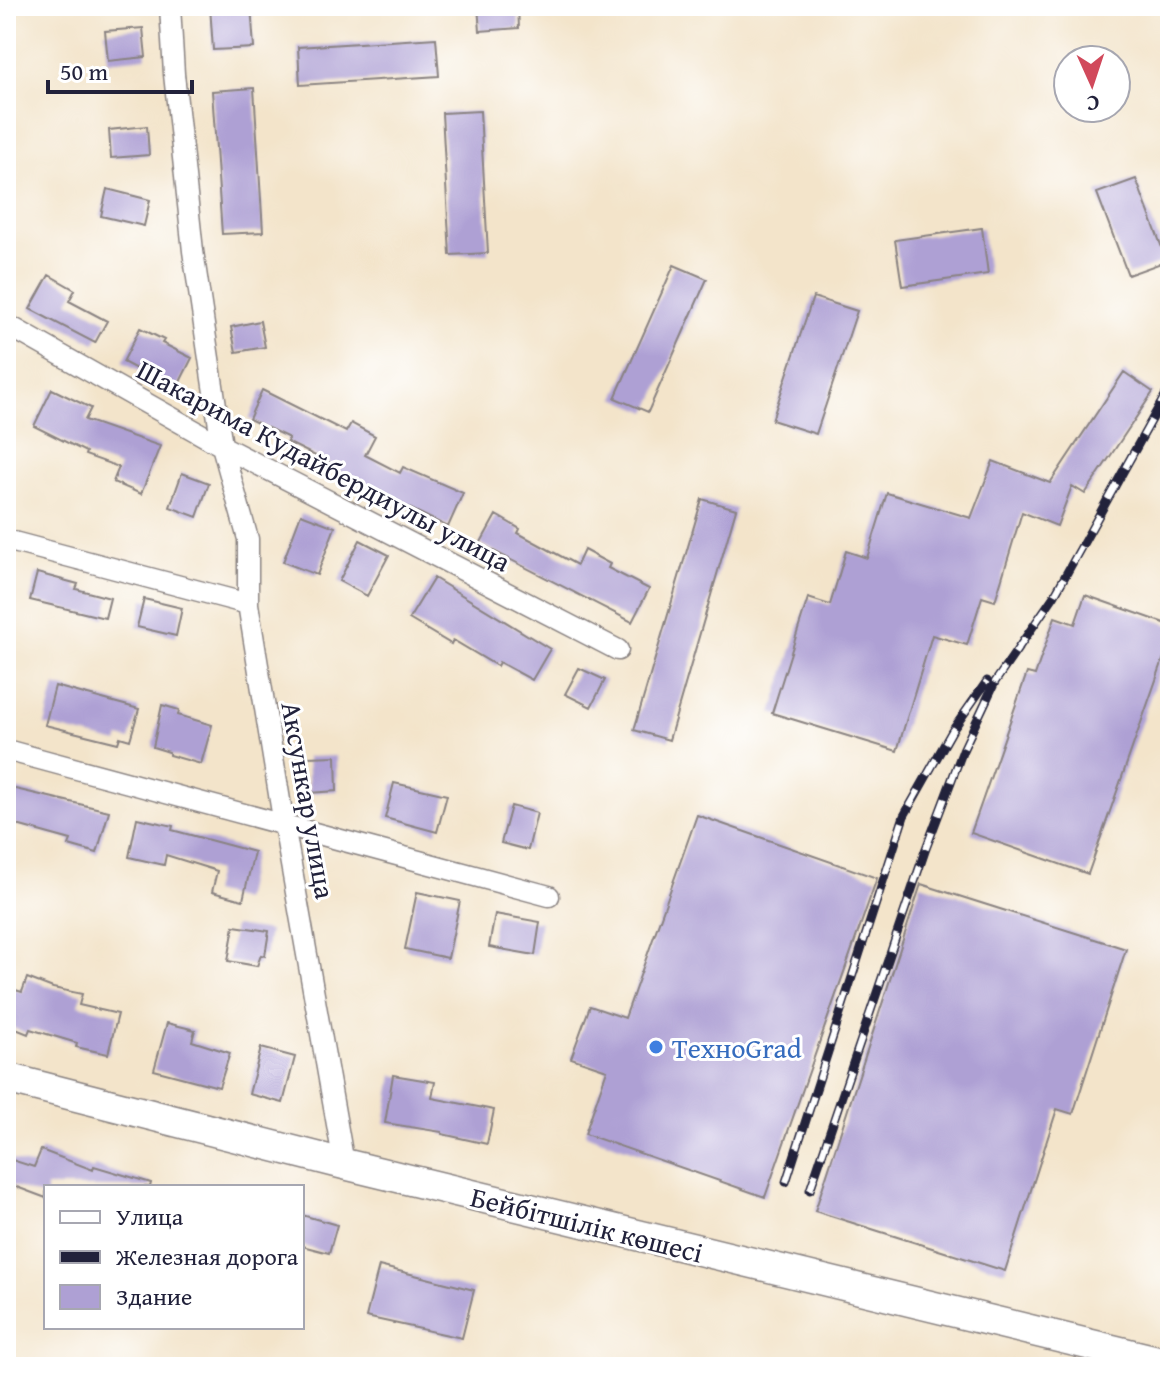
<svg xmlns="http://www.w3.org/2000/svg" width="1176" height="1373" font-family="'Gentium Book Plus',serif">
<style>
.building{fill:#aea0d4}
.lines{fill:none;stroke-linecap:round;stroke-linejoin:round}
.street-casing{stroke:#8a8382;stroke-width:23}
.secondary-casing{stroke:#8a8382;stroke-width:33}
.street{stroke:#fff;stroke-width:20}
.secondary{stroke:#fff;stroke-width:30}
.rail-casing{stroke:#22223b;stroke-width:9}
.rail{stroke:#fff;stroke-width:6;stroke-dasharray:18;stroke-linecap:butt}
.shop-dot{fill:#3f7fe0;stroke:#fff;stroke-width:3}
.labels{text-anchor:middle;dominant-baseline:central;stroke-width:6;stroke-linejoin:round;paint-order:stroke}
.street-label{font-size:28px;fill:#22223b;stroke:#fff}
.shop-label{font-size:28px;fill:#366cbe;stroke:#fff;text-anchor:start}
</style>
<rect width="100%" height="100%" fill="#fff"/>
<filter id="ink" filterUnits="userSpaceOnUse"><feTurbulence type="fractalNoise" baseFrequency=".0125" numOctaves="2"/><feDisplacementMap in="SourceGraphic" scale="16" xChannelSelector="R" yChannelSelector="G"/><feConvolveMatrix kernelMatrix="1 2 1 2 8 2 1 2 1" color-interpolation-filters="sRGB"/></filter>
<filter id="wash" filterUnits="userSpaceOnUse"><feTurbulence type="fractalNoise" baseFrequency=".006" numOctaves="4" result="noise"/><feDisplacementMap in="SourceGraphic" scale="32" xChannelSelector="R" yChannelSelector="G"/><feGaussianBlur stdDeviation="1.8" result="paint"/><feColorMatrix in="noise" values="0 0 0 0 0 0 0 0 0 0 0 0 0 0 0 0 0 1.4 0 .05"/><feComposite in="paint" operator="in"/></filter>
<g filter="url(#wash)">
<rect width="100%" height="100%" fill="#f3e4ca"/>
<g id="blocks">
<path class="building" d="M 210,6 L 251,6 L 254,48 L 213,50 Z
M 478,6 L 518,6 L 519,28 L 480,31 Z
M 143,28 L 146,57 L 108,61 L 105,31 Z
M 436,38 L 439,76 L 300,85 L 298,47 Z
M 254,88 L 263,232 L 222,234 L 212,91 Z
M 480,111 L 488,253 L 450,255 L 442,113 Z
M 147,126 L 149,155 L 111,158 L 109,130 Z
M 1136,179 L 1167,261 L 1128,275 L 1097,193 Z
M 107,189 L 150,200 L 144,226 L 101,216 Z
M 982,228 L 988,274 L 902,286 L 895,240 Z
M 674,265 L 707,279 L 648,412 L 615,398 Z
M 49,275 L 75,290 L 69,301 L 107,321 L 95,343 L 30,309 Z
M 813,297 L 857,311 L 816,434 L 772,420 Z
M 260,321 L 265,347 L 236,352 L 231,327 Z
M 140,328 L 164,340 L 162,343 L 192,358 L 176,390 L 123,362 Z
M 1124,372 L 1153,392 L 1085,494 L 1072,486 L 1057,526 L 1022,512 L 995,601 L 982,597 L 967,645 L 932,635 L 897,751 L 772,713 L 808,598 L 830,605 L 846,551 L 867,558 L 887,493 L 971,518 L 993,461 L 1050,483 Z
M 52,389 L 91,408 L 85,420 L 160,446 L 141,494 L 113,482 L 119,467 L 85,455 L 86,452 L 34,426 Z
M 262,390 L 346,432 L 351,423 L 375,436 L 365,455 L 400,473 L 403,467 L 463,493 L 448,527 L 356,482 L 329,466 L 330,463 L 287,442 L 289,438 L 249,419 Z
M 182,473 L 209,483 L 197,517 L 170,507 Z
M 702,499 L 736,509 L 669,740 L 634,730 Z
M 301,514 L 335,527 L 317,575 L 283,562 Z
M 496,515 L 520,529 L 518,533 L 577,565 L 584,550 L 610,564 L 608,568 L 649,589 L 632,622 L 480,544 Z
M 360,540 L 389,555 L 367,596 L 339,581 Z
M 37,573 L 78,584 L 76,589 L 110,598 L 105,618 L 30,600 Z
M 434,578 L 550,649 L 532,680 L 499,662 L 497,666 L 453,640 L 451,644 L 409,619 Z
M 1085,595 L 1170,625 L 1170,640 L 1088,874 L 971,833 L 1027,673 L 1035,675 L 1055,617 L 1075,624 Z
M 144,599 L 182,608 L 176,636 L 137,627 Z
M 579,668 L 605,680 L 591,707 L 565,694 Z
M 55,686 L 139,709 L 130,740 L 120,737 L 118,743 L 45,725 Z
M 162,705 L 179,710 L 178,715 L 212,725 L 201,764 L 169,755 L 169,752 L 153,747 Z
M 336,756 L 337,791 L 309,793 L 307,757 Z
M 394,783 L 447,795 L 437,832 L 385,818 Z
M 11,788 L 109,811 L 97,853 L 69,845 L 71,840 L 6,822 Z
M 511,806 L 537,813 L 528,850 L 501,843 Z
M 697,815 L 877,878 L 765,1197 L 585,1134 L 607,1070 L 571,1058 L 590,1006 L 625,1018 Z
M 137,818 L 173,826 L 172,830 L 254,852 L 243,900 L 212,892 L 217,871 L 166,855 L 164,865 L 129,857 Z
M 921,884 L 1126,949 L 1073,1114 L 1057,1109 L 1005,1271 L 815,1211 Z
M 417,892 L 460,901 L 448,958 L 405,949 Z
M 495,914 L 540,922 L 535,955 L 489,947 Z
M 234,926 L 269,931 L 265,956 L 261,955 L 257,966 L 228,961 Z
M 27,978 L 53,988 L 82,994 L 79,1005 L 118,1014 L 108,1054 L 76,1047 L 77,1043 L 30,1029 L 28,1034 L 6,1025 L 6,987 L 22,992 Z
M 167,1023 L 195,1030 L 192,1041 L 230,1053 L 219,1087 L 154,1070 Z
M 261,1048 L 295,1057 L 283,1103 L 249,1094 Z
M 393,1075 L 435,1082 L 432,1098 L 494,1110 L 487,1144 L 442,1134 L 442,1132 L 385,1123 Z
M 41,1150 L 93,1170 L 94,1166 L 151,1183 L 150,1187 L 46,1187 L 46,1198 L 6,1183 L 6,1158 L 34,1167 Z
M 302,1215 L 337,1225 L 329,1253 L 302,1246 Z
M 379,1266 L 474,1290 L 462,1338 L 366,1317 Z"/>
</g>
</g>
<g filter="url(#ink)">
<use href="#blocks" fill-opacity="0" stroke="#8a8382" stroke-width="2"/>
<g class="lines">
<g class="street-casing">
<path id="street" d="M 170,6 L 174,74 L 193,251 L 222,446 L 248,539 L 248,604 L 284,825 L 344,1164
M 6,324 L 222,446 L 618,650
M 6,540 L 248,604
M 6,750 L 549,896"/>
</g>
<g class="secondary-casing">
<path id="secondary" d="M 6,1078 L 344,1164 L 1170,1364"/>
</g>
<use href="#street" class="street"/>
<use href="#secondary" class="secondary"/>
<g class="rail-casing">
<path id="rail" d="M 786,1182 L 904,816 L 952,731 L 987,681
M 810,1190 L 925,851 L 963,750 L 995,682 L 1054,596 L 1170,387"/>
</g>
<use href="#rail" class="rail"/>
</g>
</g>
<circle class="shop-dot" cx="656" cy="1047" r="8"/>
<g class="labels">
<g class="street-label">
<text transform="translate(324 465) rotate(28)">Шакарима Кудайбердиулы улица</text>
<text transform="translate(309 800) rotate(80)">Аксункар улица</text>
<text transform="translate(587 1224) rotate(14)">Бейбітшілік көшесі</text>
</g>
<g class="shop-label">
<text x="672" y="1047">ТехноGrad</text>
</g>
</g>
<rect width="1176" height="1373" fill="none" stroke="#fff" stroke-width="32"/>
<rect x="44" y="1185" width="260" height="144" fill="#ffffff" stroke="#a7a7b1" stroke-width="2"/>
<rect x="60" y="1211" width="40" height="12" fill="#ffffff" stroke="#a7a7b1" stroke-width="2"/>
<text x="116" y="1225" font-size="24" fill="#22223b">Улица</text>
<rect x="60" y="1251" width="40" height="12" fill="#22223b" stroke="#a7a7b1" stroke-width="2"/>
<text x="116" y="1265" font-size="24" fill="#22223b">Железная дорога</text>
<rect x="60" y="1285" width="40" height="24" fill="#aea0d4" stroke="#a7a7b1" stroke-width="2"/>
<text x="116" y="1305" font-size="24" fill="#22223b">Здание</text>
<g transform="translate(1092 84) rotate(177)"><circle r="38" fill="#ffffff" stroke="#a7a7b1" stroke-width="2"/>
<path d="M0-6L14 30L0 20L-14 30Z" fill="#d1495b"/>
<text y="-12" font-size="22" font-weight="bold" text-anchor="middle" fill="#22223b">С</text>
</g>
<path d="M48 80v12h144v-12" fill="none" stroke="#22223b" stroke-width="4"/>
<text x="60" y="80" font-size="24" fill="#22223b" stroke="#ffffff" stroke-width="6" paint-order="stroke">50 m</text>
</svg>
